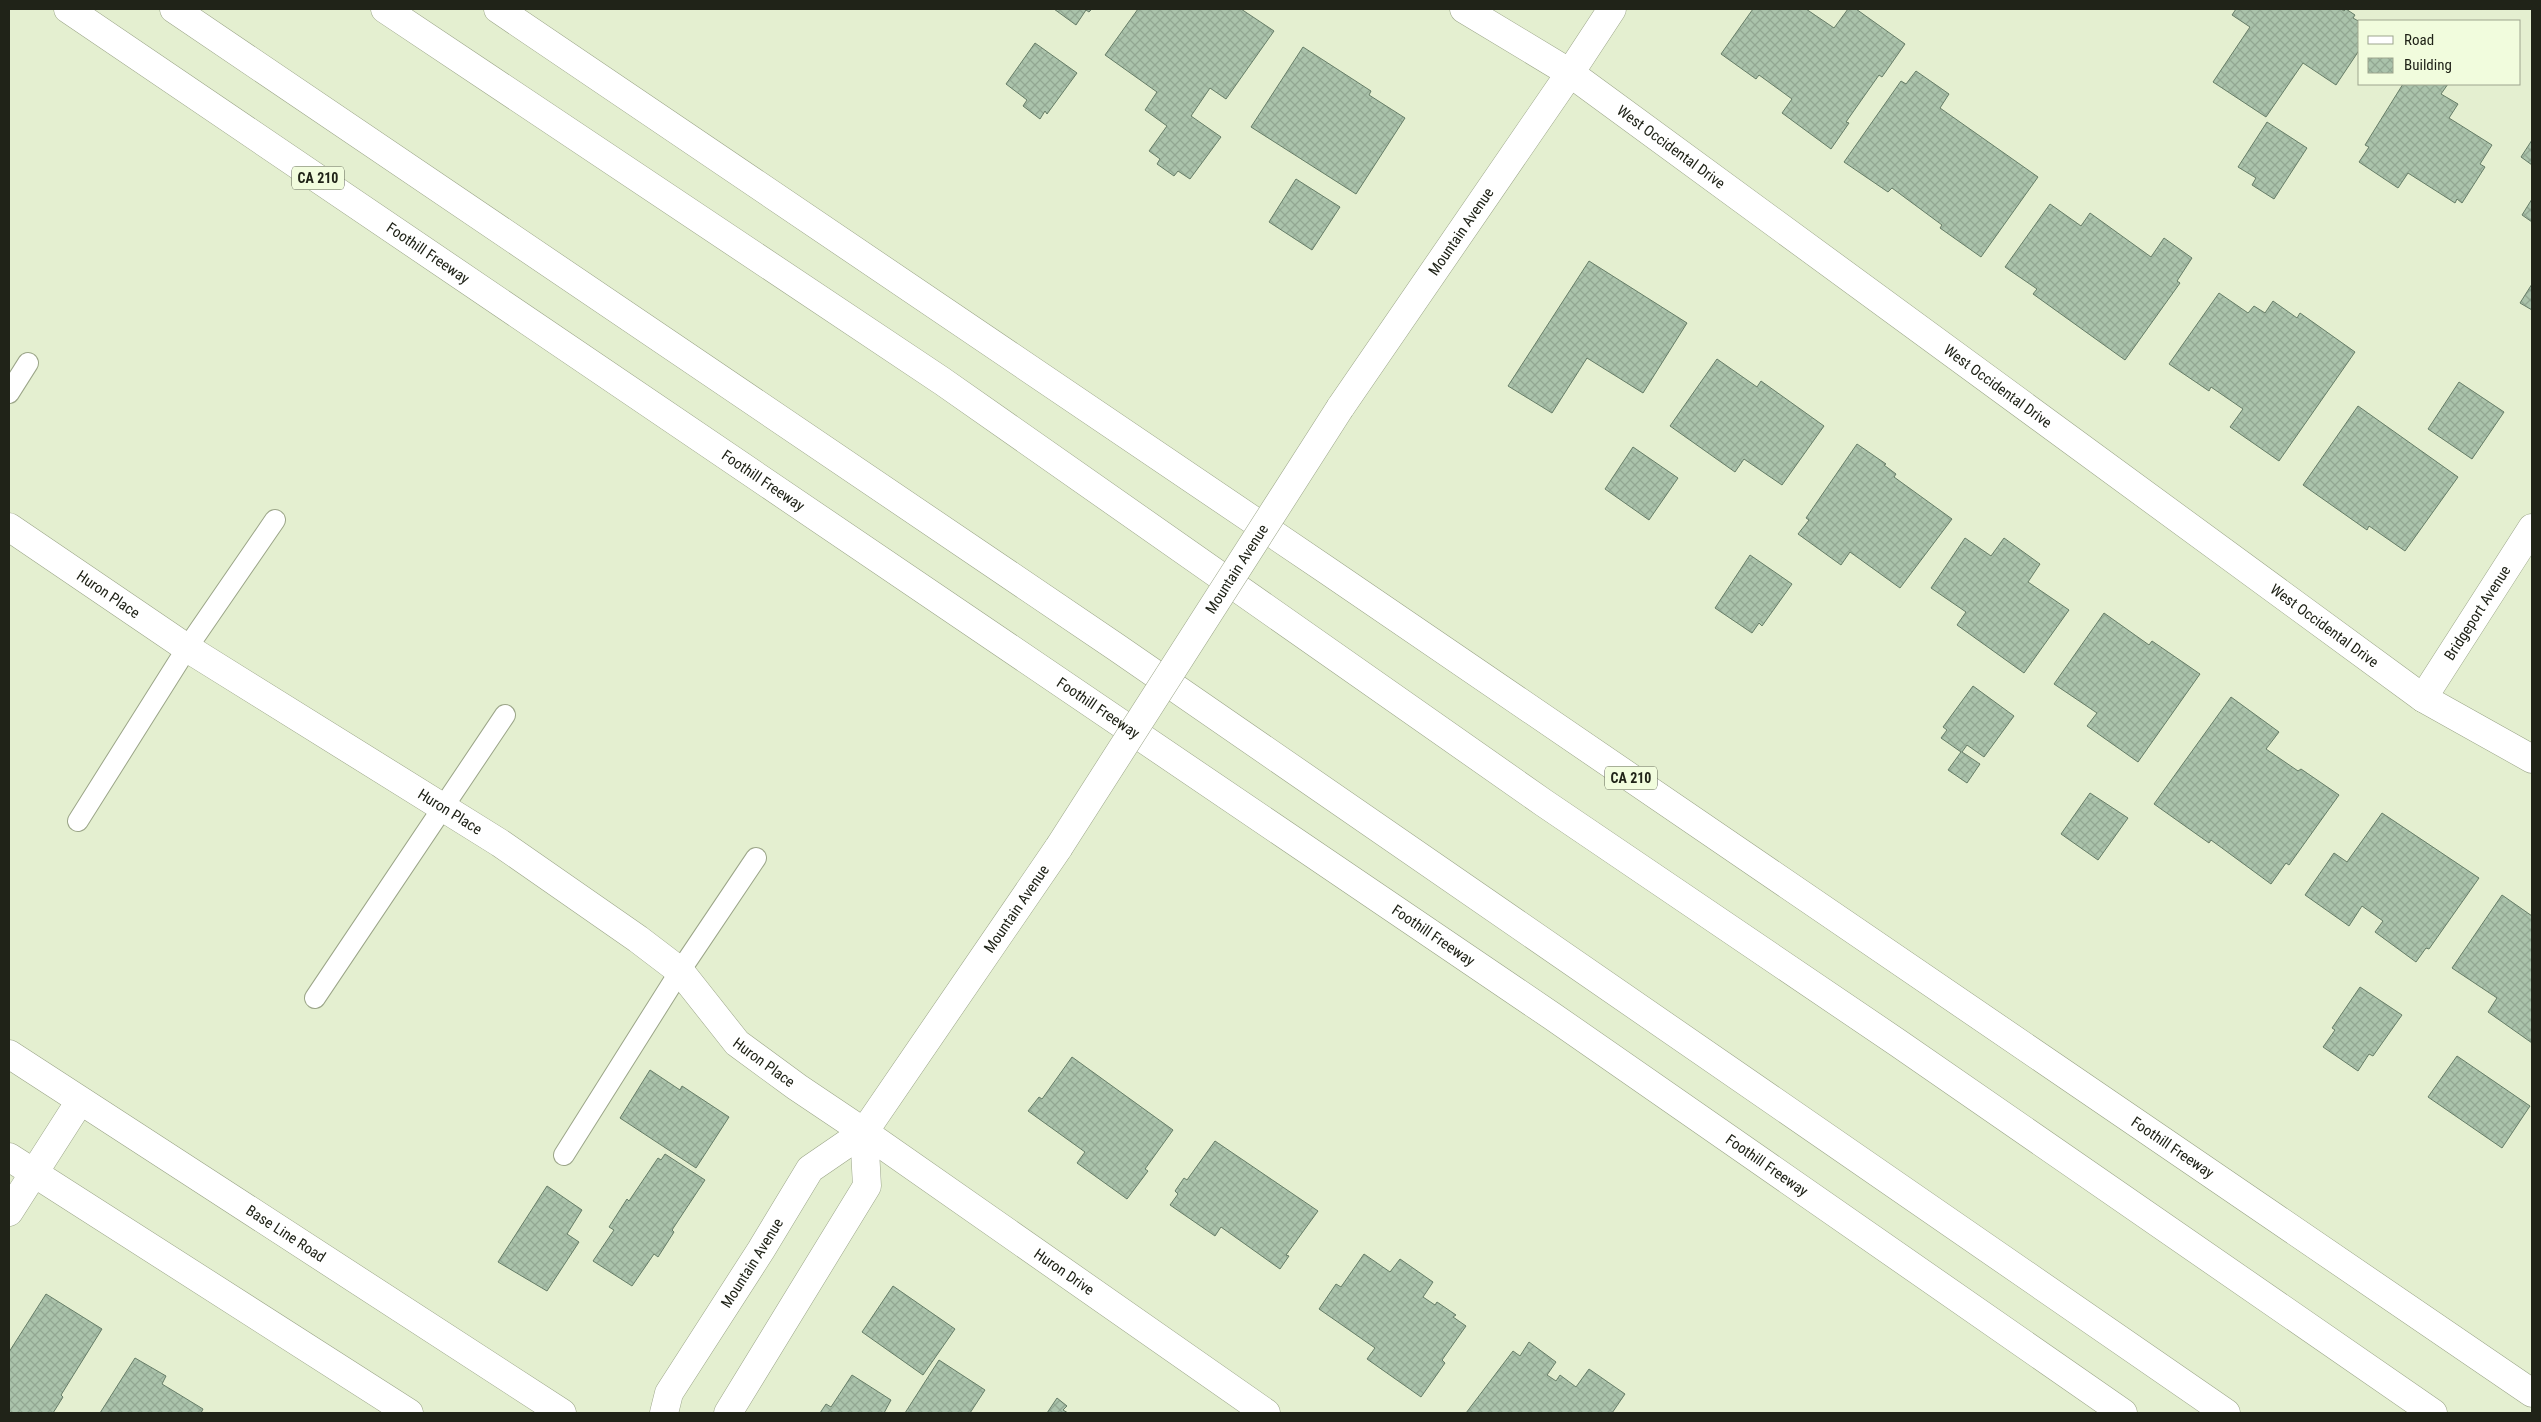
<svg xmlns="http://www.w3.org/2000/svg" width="2541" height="1422" font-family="'Roboto Condensed',sans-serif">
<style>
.building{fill:url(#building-cross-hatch);stroke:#667d67}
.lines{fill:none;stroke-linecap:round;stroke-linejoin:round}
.lane-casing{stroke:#9ba588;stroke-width:22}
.street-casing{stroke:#9ba588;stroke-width:29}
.secondary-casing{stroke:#9ba588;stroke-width:29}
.primary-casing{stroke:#9ba588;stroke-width:29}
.highway-casing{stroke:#9ba588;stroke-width:29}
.lane{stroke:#fff;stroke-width:20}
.street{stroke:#fff;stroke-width:28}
.secondary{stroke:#fff;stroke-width:28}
.primary{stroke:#fff;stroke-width:28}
.highway{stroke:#fff;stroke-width:28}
.secondary-bridge-casing{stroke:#9ba588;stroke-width:29;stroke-linecap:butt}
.secondary-bridge{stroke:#fff;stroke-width:28}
.labels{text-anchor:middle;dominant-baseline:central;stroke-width:4;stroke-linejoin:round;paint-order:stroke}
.shield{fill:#f1fcdd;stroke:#5f6453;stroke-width:1}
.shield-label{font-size:14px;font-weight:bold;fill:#202318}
.street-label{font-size:15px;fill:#202318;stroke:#f1fcdd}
</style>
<defs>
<pattern id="building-cross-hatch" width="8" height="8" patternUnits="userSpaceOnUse" patternTransform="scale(1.25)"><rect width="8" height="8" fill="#aac3ab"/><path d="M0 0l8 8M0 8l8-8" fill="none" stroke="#92a792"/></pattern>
</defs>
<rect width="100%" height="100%" fill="#e4efd0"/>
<path class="building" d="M 1054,9 L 1092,9 L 1089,12 L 1086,10 L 1076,25 Z
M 1138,9 L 1241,9 L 1274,31 L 1226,99 L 1210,88 L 1191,116 L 1221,137 L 1190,179 L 1178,171 L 1174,176 L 1157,164 L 1160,159 L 1149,151 L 1167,126 L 1145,110 L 1157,92 L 1105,55 Z
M 1753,9 L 1806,9 L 1834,28 L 1848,9 L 1856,9 L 1905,44 L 1882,77 L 1879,75 L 1846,122 L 1849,123 L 1831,149 L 1782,113 L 1792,99 L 1759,75 L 1756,79 L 1721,54 Z
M 2236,9 L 2341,9 L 2344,11 L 2346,9 L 2355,15 L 2353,18 L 2360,22 L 2360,49 L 2336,85 L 2303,63 L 2266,117 L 2213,82 L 2250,27 L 2232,15 Z
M 1035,43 L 1077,73 L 1047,114 L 1045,111 L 1040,119 L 1023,106 L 1027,100 L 1006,84 Z
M 1303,47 L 1371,91 L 1369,95 L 1405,118 L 1356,194 L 1251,127 Z
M 1916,71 L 1949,94 L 1940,108 L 2038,177 L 1981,257 L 1940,228 L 1942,225 L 1892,188 L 1888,192 L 1844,162 L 1901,81 L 1906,84 Z
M 2403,84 L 2448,84 L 2441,94 L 2458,104 L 2449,118 L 2492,145 L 2480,164 L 2485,167 L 2462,203 L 2457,199 L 2455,203 L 2408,173 L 2398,188 L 2359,162 L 2369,147 L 2365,145 Z
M 2267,122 L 2307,148 L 2274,199 L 2252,185 L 2256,178 L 2238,167 Z
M 2532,140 L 2532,165 L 2521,157 Z
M 1296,179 L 1340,207 L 1312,250 L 1269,222 Z
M 2532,199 L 2532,222 L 2522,215 Z
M 2050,204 L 2081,226 L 2090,213 L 2151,257 L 2164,238 L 2192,258 L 2177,281 L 2180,283 L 2125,360 L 2033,294 L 2037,289 L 2005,267 Z
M 1589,261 L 1687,323 L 1643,393 L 1587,358 L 1552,413 L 1508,386 Z
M 2532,284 L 2532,310 L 2520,303 Z
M 2219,293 L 2248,313 L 2254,306 L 2265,313 L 2273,301 L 2297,318 L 2300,313 L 2355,352 L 2279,461 L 2230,427 L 2243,409 L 2211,387 L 2209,391 L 2169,364 Z
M 1717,359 L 1757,387 L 1761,381 L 1824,426 L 1782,485 L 1744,459 L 1735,472 L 1670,426 Z
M 2459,382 L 2504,412 L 2472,459 L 2428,429 Z
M 2358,406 L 2458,477 L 2405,551 L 2369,526 L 2367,530 L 2303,485 Z
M 1857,444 L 1886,464 L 1884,465 L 1896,474 L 1894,477 L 1952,519 L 1900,588 L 1850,552 L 1841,565 L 1798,534 L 1809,520 L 1806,518 Z
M 1633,447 L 1678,478 L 1649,520 L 1605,489 Z
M 1965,538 L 1991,556 L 2004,538 L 2040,564 L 2028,582 L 2069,610 L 2024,673 L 1957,625 L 1966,612 L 1931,588 Z
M 1750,555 L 1792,584 L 1762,626 L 1759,623 L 1752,633 L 1715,608 Z
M 2104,613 L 2149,645 L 2152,641 L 2200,674 L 2138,762 L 2087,726 L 2097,713 L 2054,684 Z
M 1973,686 L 2014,716 L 1984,757 L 1967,745 L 1962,752 L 1980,764 L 1967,783 L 1948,770 L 1961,752 L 1941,738 L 1947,730 L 1943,727 Z
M 2231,697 L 2279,732 L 2266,749 L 2298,771 L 2301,769 L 2339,795 L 2289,865 L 2286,863 L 2271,884 L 2211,840 L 2209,843 L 2154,804 Z
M 2090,793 L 2128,818 L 2098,860 L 2061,834 Z
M 2382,813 L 2479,878 L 2429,949 L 2426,948 L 2416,962 L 2375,932 L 2383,921 L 2362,906 L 2349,926 L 2305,895 L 2334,853 L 2347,862 Z
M 2502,895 L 2532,916 L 2532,1043 L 2488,1012 L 2497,998 L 2452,968 Z
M 2360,987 L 2402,1015 L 2373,1056 L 2369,1054 L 2358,1071 L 2323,1047 L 2335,1030 L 2332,1028 Z
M 2457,1056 L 2530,1106 L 2502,1148 L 2428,1097 Z
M 1072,1057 L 1173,1130 L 1145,1169 L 1148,1171 L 1127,1199 L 1077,1163 L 1085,1152 L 1028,1111 L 1039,1097 L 1042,1099 Z
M 650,1070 L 680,1090 L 682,1086 L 729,1117 L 696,1168 L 620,1118 Z
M 1215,1141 L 1318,1211 L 1286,1255 L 1289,1256 L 1280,1269 L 1221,1227 L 1215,1236 L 1170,1205 L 1178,1194 L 1175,1191 L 1184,1178 L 1187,1180 Z
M 665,1154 L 705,1180 L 672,1230 L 674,1232 L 658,1257 L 654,1254 L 632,1286 L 593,1261 L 614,1230 L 609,1227 L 627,1199 L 629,1201 L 658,1158 L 661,1160 Z
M 547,1186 L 582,1210 L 567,1234 L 579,1242 L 547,1291 L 498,1262 Z
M 1364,1254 L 1390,1272 L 1400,1259 L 1433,1282 L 1423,1297 L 1435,1305 L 1437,1302 L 1456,1315 L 1453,1317 L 1466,1326 L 1442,1360 L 1445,1363 L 1421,1397 L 1367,1359 L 1375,1348 L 1319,1309 L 1336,1284 L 1341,1287 Z
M 893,1286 L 955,1329 L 923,1375 L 862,1332 Z
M 46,1294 L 102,1329 L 61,1395 L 63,1397 L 53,1413 L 9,1413 L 9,1352 Z
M 1529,1342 L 1556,1362 L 1547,1375 L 1556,1381 L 1560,1375 L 1576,1387 L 1589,1369 L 1625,1394 L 1612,1413 L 1466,1413 L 1513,1351 L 1520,1356 Z
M 135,1358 L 166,1376 L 162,1384 L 203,1409 L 201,1413 L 100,1413 Z
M 939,1360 L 985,1390 L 970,1413 L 905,1413 Z
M 852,1375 L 891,1400 L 884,1413 L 820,1413 L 826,1404 L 831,1407 Z
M 1057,1398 L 1067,1406 L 1063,1410 L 1068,1413 L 1047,1413 Z"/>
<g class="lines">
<g class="lane-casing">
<path id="lane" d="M 9,393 L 28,363
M 78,821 L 187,648 L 275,520
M 315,998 L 505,715
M 564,1155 L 680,971 L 756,858"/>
</g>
<g class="street-casing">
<g id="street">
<path id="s1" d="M 1464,9 L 1570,73 L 2423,698 L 2532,759"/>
<path id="s2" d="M 9,527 L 187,648 L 500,843 L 638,939 L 680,971 L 737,1043 L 797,1087 L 864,1132 L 1266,1413"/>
<path id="s3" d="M 2423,698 L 2532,528"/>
<path d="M 9,1212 L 80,1101"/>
</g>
</g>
<g class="secondary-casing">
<g id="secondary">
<path id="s4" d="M 1340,408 L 1570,73 L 1612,9"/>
<path id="s5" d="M 664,1413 L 669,1393 L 761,1250 L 810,1169 L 864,1132 L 1059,847"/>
<path d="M 728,1413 L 867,1186 L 864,1132"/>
</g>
</g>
<g class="primary-casing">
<g id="primary">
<path id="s6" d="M 9,1054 L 562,1413"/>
<path d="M 9,1157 L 409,1413"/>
</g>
</g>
<g class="highway-casing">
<g id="highway">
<path id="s7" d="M 68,9 L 1552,1016 L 2123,1413"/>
<path d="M 174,9 L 1116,647 L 2226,1413"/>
<path d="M 385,9 L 942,381 L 1544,803 L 1898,1043 L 2433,1413"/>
<path id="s8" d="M 498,9 L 1328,571 L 2532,1393"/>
</g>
</g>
<use href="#lane" class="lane"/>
<use href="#street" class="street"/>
<use href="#secondary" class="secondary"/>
<use href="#primary" class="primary"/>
<use href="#highway" class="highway"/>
<g class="secondary-bridge-casing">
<g id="secondary-bridge">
<path id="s9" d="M 1059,847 L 1340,408"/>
</g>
</g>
<use href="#secondary-bridge" class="secondary-bridge"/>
</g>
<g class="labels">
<g class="shield">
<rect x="292" y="166.5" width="52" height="23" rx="4"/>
<rect x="1605" y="766.5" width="52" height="23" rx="4"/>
</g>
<g class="shield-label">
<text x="318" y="178">CA 210</text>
<text x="1631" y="778">CA 210</text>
</g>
<g class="street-label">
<text stroke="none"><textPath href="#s1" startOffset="249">West Occidental Drive</textPath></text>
<text stroke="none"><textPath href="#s4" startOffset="214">Mountain Avenue</textPath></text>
<text stroke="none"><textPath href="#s7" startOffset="435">Foothill Freeway</textPath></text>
<text stroke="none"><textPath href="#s1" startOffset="654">West Occidental Drive</textPath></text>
<text stroke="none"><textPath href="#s7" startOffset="840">Foothill Freeway</textPath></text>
<text stroke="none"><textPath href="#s9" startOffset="330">Mountain Avenue</textPath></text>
<text stroke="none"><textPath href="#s2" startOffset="120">Huron Place</textPath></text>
<text stroke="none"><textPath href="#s3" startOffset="101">Bridgeport Avenue</textPath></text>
<text stroke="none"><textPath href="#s1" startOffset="1059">West Occidental Drive</textPath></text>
<text stroke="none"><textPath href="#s7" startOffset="1245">Foothill Freeway</textPath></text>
<text stroke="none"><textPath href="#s2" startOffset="525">Huron Place</textPath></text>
<text stroke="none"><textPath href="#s5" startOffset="621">Mountain Avenue</textPath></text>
<text stroke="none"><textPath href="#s7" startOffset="1650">Foothill Freeway</textPath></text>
<text stroke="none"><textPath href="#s2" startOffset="930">Huron Place</textPath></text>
<text stroke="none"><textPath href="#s8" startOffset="2025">Foothill Freeway</textPath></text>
<text stroke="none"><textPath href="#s7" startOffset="2055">Foothill Freeway</textPath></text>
<text stroke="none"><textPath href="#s6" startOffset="330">Base Line Road</textPath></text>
<text stroke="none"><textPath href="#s5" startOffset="175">Mountain Avenue</textPath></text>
<text stroke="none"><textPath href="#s2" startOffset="1296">Huron Drive</textPath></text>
</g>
</g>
<rect width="2541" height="1422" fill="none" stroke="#202318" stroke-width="20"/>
<rect x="2358" y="20" width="162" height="65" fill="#f1fcdd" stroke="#9da58e"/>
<rect x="2368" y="36" width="25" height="8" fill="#ffffff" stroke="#9da58e"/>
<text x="2404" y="45" font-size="15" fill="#202318">Road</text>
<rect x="2368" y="58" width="25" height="15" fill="url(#building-cross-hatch)" stroke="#9da58e"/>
<text x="2404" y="70" font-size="15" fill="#202318">Building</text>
</svg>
